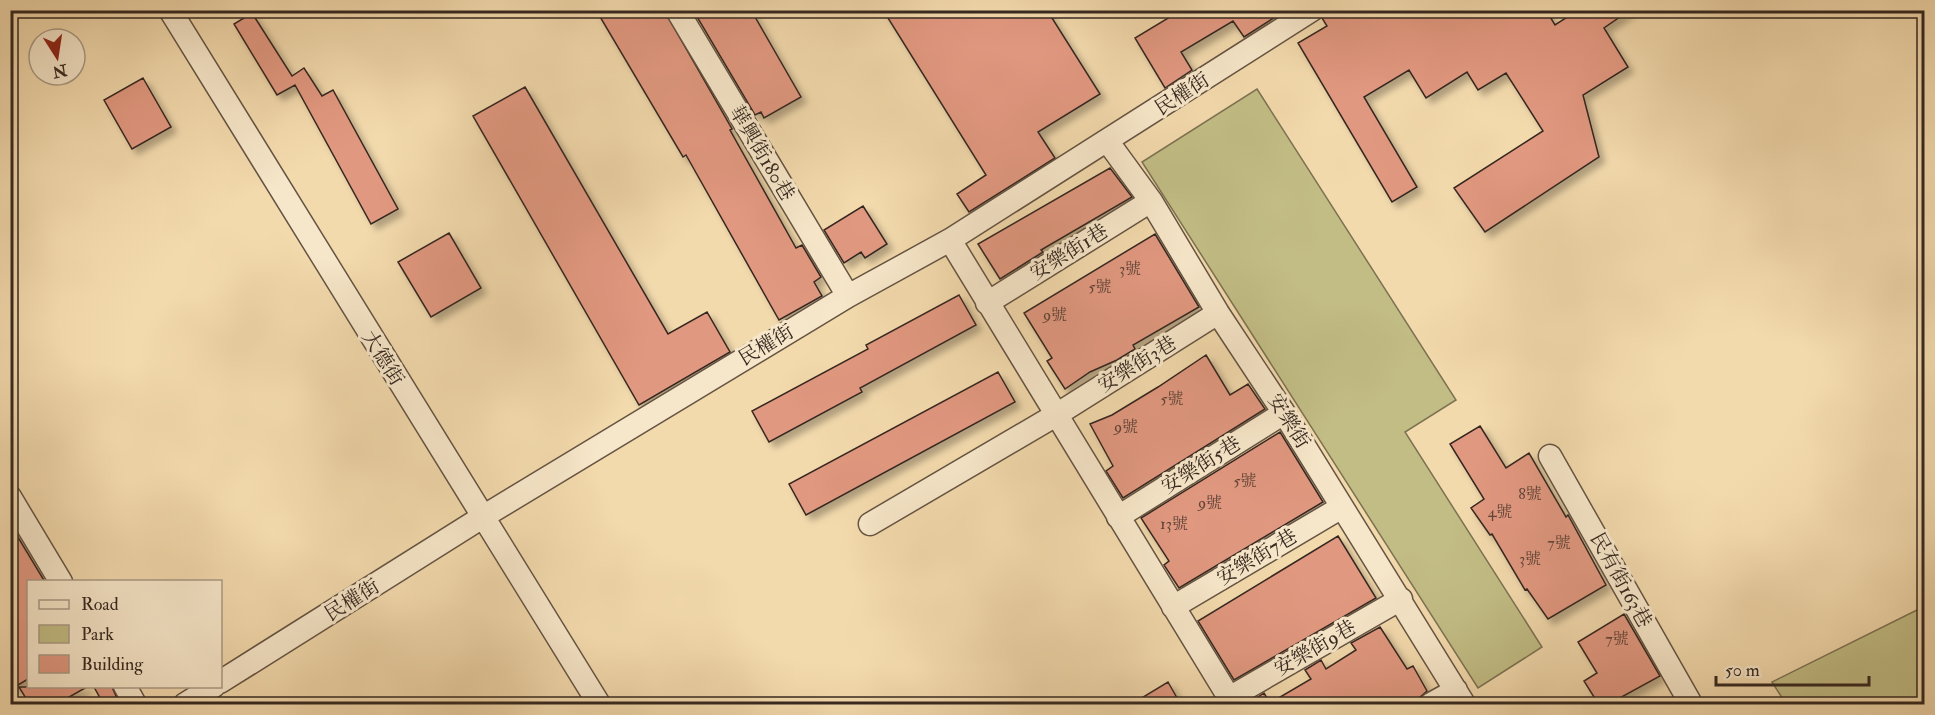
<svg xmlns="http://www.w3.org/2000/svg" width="1935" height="715" font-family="'IM FELL Double Pica','Noto Serif TC',serif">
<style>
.green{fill:#c2bd85;stroke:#7c7252;stroke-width:1.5}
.building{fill:#e19880;stroke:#362820;stroke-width:1.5;filter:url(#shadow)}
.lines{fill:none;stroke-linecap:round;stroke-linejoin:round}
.minor-casing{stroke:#655443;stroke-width:25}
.minor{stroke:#f7e7ca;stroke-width:22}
.labels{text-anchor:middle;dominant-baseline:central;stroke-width:6;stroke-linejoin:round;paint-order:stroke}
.number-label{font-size:16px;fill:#614438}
.street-label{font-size:20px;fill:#362820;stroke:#f7e7ca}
</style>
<defs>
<filter id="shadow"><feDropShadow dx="5.5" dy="5.5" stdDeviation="3" flood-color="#0004"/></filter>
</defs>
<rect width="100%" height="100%" fill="#f3daad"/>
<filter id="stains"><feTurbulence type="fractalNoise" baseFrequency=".00333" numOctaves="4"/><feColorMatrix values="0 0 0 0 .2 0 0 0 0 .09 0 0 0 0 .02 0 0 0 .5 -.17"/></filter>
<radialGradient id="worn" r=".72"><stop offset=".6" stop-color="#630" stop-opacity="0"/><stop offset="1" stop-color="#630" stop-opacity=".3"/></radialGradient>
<path class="green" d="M 1257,89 L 1456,400 L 1405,432 L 1542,647 L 1478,688 L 1142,162 Z
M 1923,607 L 1924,704 L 1786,704 L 1772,682 Z"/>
<path class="building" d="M 596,10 L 664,10 L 732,129 L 730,130 L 796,248 L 802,245 L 821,277 L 814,282 L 822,296 L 779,320 L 686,155 L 683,157 Z
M 693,10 L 751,10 L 801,97 L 764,118 L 761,112 L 755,115 Z
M 883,10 L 1047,10 L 1100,94 L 1038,132 L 1055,158 L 969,212 L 957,194 L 986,175 Z
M 1166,10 L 1286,10 L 1244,37 L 1233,21 L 1181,52 L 1192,70 L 1165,88 L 1135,38 L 1170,17 Z
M 1325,10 L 1546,10 L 1555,25 L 1578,10 L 1630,10 L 1604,28 L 1628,67 L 1583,95 L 1599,157 L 1485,232 L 1454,188 L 1543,131 L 1506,73 L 1478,90 L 1467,72 L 1426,98 L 1409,70 L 1364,97 L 1417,187 L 1392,202 L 1298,43 L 1327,26 L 1322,18 Z
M 252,13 L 292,76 L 304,68 L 322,96 L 333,90 L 398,209 L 371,224 L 295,85 L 277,95 L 234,24 Z
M 143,78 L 171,127 L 132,149 L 104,100 Z
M 525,87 L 668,334 L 707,312 L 730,352 L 639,405 L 473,116 Z
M 1110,168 L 1132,197 L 1041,250 L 1043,252 L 1000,279 L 978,244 Z
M 863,206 L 887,244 L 865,258 L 861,252 L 844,263 L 824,230 Z
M 449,233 L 481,288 L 431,317 L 398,262 Z
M 1155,234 L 1199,307 L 1133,345 L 1135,349 L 1117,360 L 1090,372 L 1065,389 L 1047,361 L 1052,358 L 1024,313 Z
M 959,295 L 976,325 L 860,388 L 862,392 L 769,442 L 752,411 L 868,349 L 866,345 Z
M 1206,355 L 1230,395 L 1248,384 L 1265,409 L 1123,498 L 1106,471 L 1113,466 L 1090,424 L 1112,415 L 1158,387 Z
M 998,372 L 1015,402 L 806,515 L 789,484 Z
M 1480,426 L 1506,468 L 1529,453 L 1566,517 L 1568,515 L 1606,585 L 1548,619 L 1527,589 L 1525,590 L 1492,534 L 1490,535 L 1471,508 L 1484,499 L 1450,444 Z
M 1280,432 L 1323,502 L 1179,588 L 1164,565 L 1169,561 L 1141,518 Z
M 10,524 L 45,582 L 28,582 L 28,679 L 10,690 Z
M 1338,536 L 1376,598 L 1234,680 L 1198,621 Z
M 1624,614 L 1660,676 L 1607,705 L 1599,705 L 1584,681 L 1597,673 L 1578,642 Z
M 1380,627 L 1407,669 L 1413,666 L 1427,691 L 1419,698 L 1407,705 L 1246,705 L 1264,693 L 1270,703 L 1311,679 L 1305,670 L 1321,660 L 1326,669 L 1356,650 L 1351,643 Z
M 1168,682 L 1181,705 L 1130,705 Z
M 19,687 L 87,687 L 55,705 L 30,705 Z
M 94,687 L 112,687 L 120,705 L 104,705 Z"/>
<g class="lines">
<g class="minor-casing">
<path id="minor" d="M 170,10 L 599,704
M 677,10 L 848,296
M 1108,142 L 1151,201 L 1218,313 L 1284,413 L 1464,704
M 950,240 L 1233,704
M 987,303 L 1151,201
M 1550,456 L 1691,704
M 10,497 L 61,582
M 1118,517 L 1284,413
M 870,524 L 1056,415 L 1218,313
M 1173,607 L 1342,507
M 220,682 L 481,518 L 848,296 L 950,240 L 1312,10
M 125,686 L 135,704
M 1229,698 L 1401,599
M 185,704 L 214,686
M 1431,704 L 1456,690"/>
</g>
<use href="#minor" class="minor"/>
</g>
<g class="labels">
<g class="number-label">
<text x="1130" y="269">3號</text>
<text x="1100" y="287">5號</text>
<text x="1055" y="315">9號</text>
<text x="1172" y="399">5號</text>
<text x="1126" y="427">9號</text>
<text x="1245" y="481">5號</text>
<text x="1530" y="494">8號</text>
<text x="1210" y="503">9號</text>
<text x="1500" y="512">4號</text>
<text x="1174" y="524">13號</text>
<text x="1559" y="543">7號</text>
<text x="1530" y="559">3號</text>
<text x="1617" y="639">7號</text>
</g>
<g class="street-label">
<text transform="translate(1182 94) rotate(-33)">民權街</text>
<text transform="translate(762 153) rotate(59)">華興街180巷</text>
<text transform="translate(1069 252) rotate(-32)">安樂街1巷</text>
<text transform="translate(766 345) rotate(-31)">民權街</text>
<text transform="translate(383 358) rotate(58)">大德街</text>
<text transform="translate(1137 364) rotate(-32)">安樂街3巷</text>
<text transform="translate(1289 421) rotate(58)">安樂街</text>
<text transform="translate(1201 465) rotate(-32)">安樂街5巷</text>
<text transform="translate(1257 557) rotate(-31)">安樂街7巷</text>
<text transform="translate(1621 580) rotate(61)">民有街163巷</text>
<text transform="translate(352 600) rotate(-32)">民權街</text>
<text transform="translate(1315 648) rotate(-30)">安樂街9巷</text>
</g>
</g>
<rect width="1935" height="715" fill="none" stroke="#f3daad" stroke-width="36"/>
<rect x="12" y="12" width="1911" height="691" fill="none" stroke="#362820" stroke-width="3"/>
<rect x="18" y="18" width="1899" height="679" fill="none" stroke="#362820" stroke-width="1.5"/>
<rect x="27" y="580" width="195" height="108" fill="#f7e7ca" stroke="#aa9b86" stroke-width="1.5"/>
<rect x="39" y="600" width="30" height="9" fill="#f7e7ca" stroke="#aa9b86" stroke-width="1.5"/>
<text x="81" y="610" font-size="18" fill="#362820">Road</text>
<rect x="39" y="625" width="30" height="18" fill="#c2bd85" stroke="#aa9b86" stroke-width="1.5"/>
<text x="81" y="640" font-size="18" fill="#362820">Park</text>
<rect x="39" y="655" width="30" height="18" fill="#e19880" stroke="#aa9b86" stroke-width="1.5"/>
<text x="81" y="670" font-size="18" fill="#362820">Building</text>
<g transform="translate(57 57) rotate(168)"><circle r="28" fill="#f7e7ca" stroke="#aa9b86" stroke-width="1.5"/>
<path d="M0-4.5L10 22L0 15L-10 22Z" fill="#8f2418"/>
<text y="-9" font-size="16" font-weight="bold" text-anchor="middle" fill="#362820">N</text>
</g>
<path d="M1716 676v9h153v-9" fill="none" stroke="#362820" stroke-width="3"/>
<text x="1725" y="676" font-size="18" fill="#362820" stroke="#f7e7ca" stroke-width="4.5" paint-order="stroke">50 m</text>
<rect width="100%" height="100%" filter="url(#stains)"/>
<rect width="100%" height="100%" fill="url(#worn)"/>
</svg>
